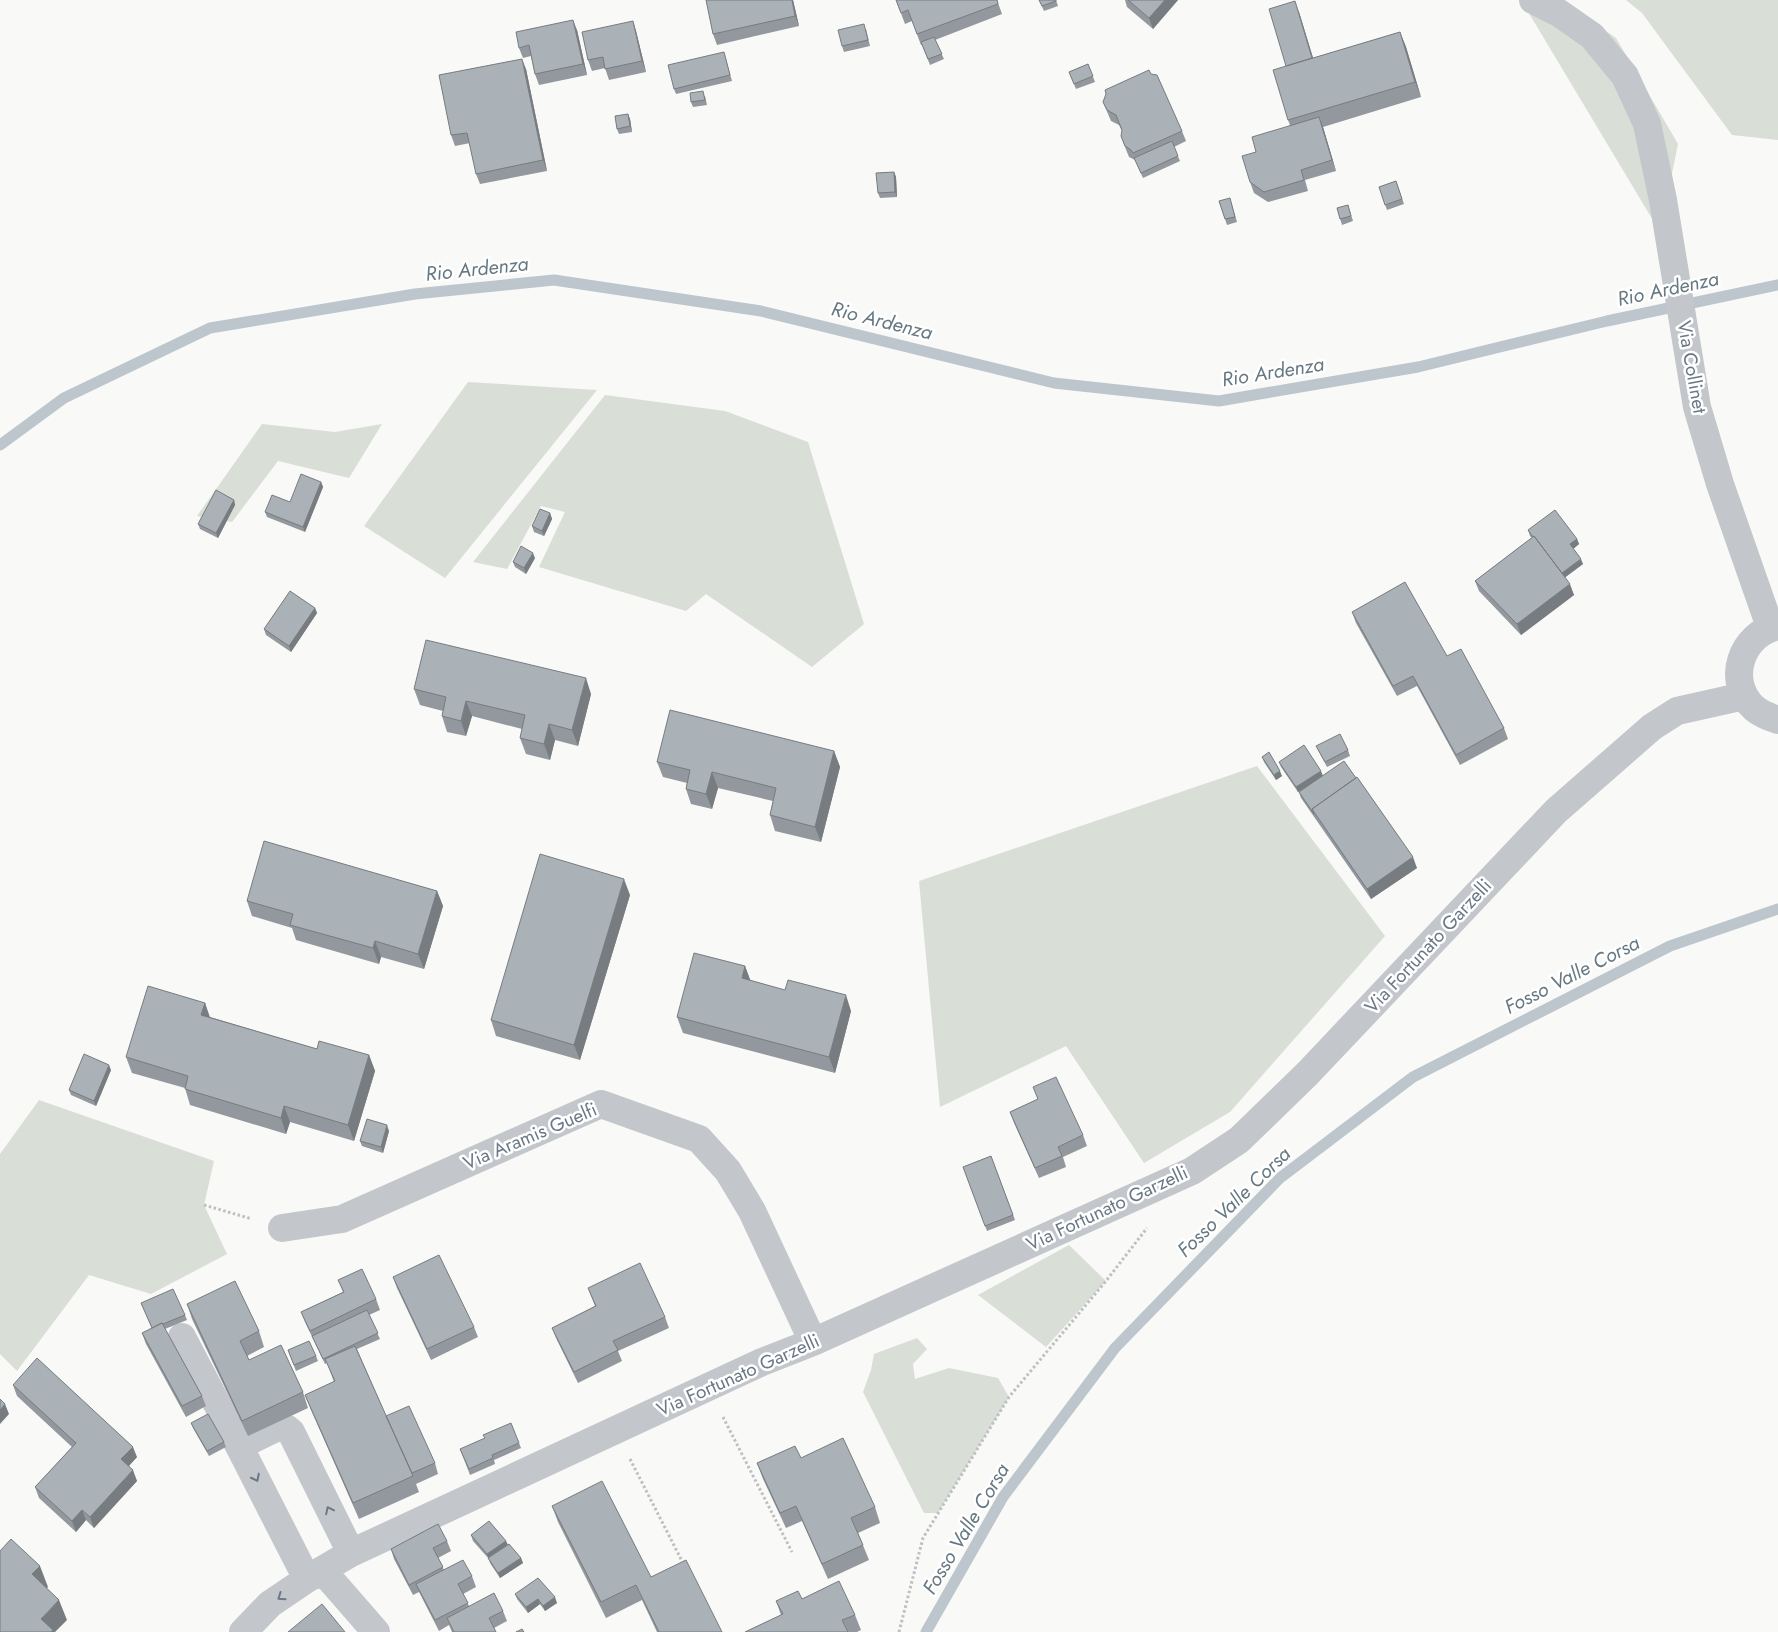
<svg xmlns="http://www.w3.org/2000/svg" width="1778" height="1632" font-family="Jost,sans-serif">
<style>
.green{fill:#d9ded6}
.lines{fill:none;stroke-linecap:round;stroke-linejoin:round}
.stream{stroke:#bdc6cc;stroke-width:11}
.path{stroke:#bdbfc2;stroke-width:3;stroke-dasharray:2.5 2.5;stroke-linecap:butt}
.street{stroke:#c3c6ca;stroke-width:28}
.wall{fill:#92989d}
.shaded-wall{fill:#777c80}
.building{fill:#aab1b7;stroke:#777c80}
.oneway{stroke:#6a7886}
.labels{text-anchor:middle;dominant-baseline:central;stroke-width:5;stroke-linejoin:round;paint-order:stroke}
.street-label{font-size:19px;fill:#6a7886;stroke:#fff}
.water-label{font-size:20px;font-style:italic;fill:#667881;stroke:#fff}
</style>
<rect width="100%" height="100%" fill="#f9f9f7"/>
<path class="green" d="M 1521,0 L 1565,0 L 1564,3 L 1616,38 L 1678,144 L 1660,232 Z
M 1626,0 L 1778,0 L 1778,140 L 1732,135 L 1642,13 Z
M 468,382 L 597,390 L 445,578 L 364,526 Z
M 605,395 L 725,411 L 808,442 L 864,624 L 812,667 L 706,594 L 686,611 L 539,567 L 565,512 L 541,506 L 507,569 L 473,562 Z
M 262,424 L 335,432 L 382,424 L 349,478 L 278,461 L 232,522 L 197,516 Z
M 1257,766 L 1385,936 L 1230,1112 L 1144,1163 L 1066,1046 L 940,1107 L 919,881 Z
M 39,1100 L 214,1161 L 204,1205 L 227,1254 L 151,1294 L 89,1275 L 17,1371 L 0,1354 L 0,1154 Z
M 1069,1245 L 1106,1281 L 1046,1347 L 978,1295 Z
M 917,1338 L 927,1349 L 913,1364 L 915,1379 L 949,1368 L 998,1378 L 1009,1397 L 938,1513 L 924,1513 L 863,1392 L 871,1370 L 874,1354 Z"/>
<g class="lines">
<path class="stream" d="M 0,445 L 64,398 L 210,328 L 415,294 L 554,280 L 761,311 L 1054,383 L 1219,401 L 1418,367 L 1607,321 L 1778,285
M 926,1632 L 1003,1497 L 1115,1348 L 1280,1178 L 1413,1077 L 1670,946 L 1778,909"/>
<path class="path" d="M 204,1205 L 252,1219
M 723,1417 L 792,1552
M 630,1459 L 684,1565
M 899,1632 L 923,1538 L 1009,1397 L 1106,1281 L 1147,1228"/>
<path class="street" d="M 1533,0 L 1559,13 L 1592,36 L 1625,76 L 1647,124 L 1663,200 L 1697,407 L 1720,484 L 1770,627
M 1778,626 C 1741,634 1725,681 1754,708 C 1761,714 1769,717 1778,720
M 282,1228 L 342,1219 L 601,1104 L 699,1139 L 728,1171 L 752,1211 L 813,1342
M 182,1337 L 239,1446
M 322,1570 L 376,1632
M 307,1579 L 239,1446 L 276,1428 L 286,1428 L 291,1432 L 351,1553
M 243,1632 L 270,1604 L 307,1579 L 351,1553 L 762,1362 L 813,1342 L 1192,1171 L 1239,1140 L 1308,1073 L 1556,811 L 1652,727 L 1677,711 L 1744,696"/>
</g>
<path class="wall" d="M 706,0 L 793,0 L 799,26 L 717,45 L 713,34 Z
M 896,0 L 997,0 L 1002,14 L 935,40 L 944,59 L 930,65 L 922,45 L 921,45 L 912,21 L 905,24 Z
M 1039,0 L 1056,0 L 1058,6 L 1044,11 Z
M 1125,0 L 1178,0 L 1153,29 L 1127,7 Z
M 1299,12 L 1313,58 L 1400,32 L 1406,47 L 1421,97 L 1323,127 L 1336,171 L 1305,180 L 1308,191 L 1268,202 L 1254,193 L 1250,182 L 1256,152 L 1290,125 L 1288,120 L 1286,66 Z
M 633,21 L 636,31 L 646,72 L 609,80 L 605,68 L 592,71 L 588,60 Z
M 866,29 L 870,46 L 844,52 L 842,46 Z
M 577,30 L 587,75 L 539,85 L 535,74 L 531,56 L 523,58 L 519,48 Z
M 724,52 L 732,81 L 676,94 L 674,89 Z
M 1088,64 L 1095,82 L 1076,89 L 1069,72 Z
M 526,69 L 547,171 L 480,184 L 476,174 L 470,143 L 455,146 L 451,135 Z
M 705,96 L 707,105 L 693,107 L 691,102 Z
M 1103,102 L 1182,131 L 1186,141 L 1174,147 L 1180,161 L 1143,178 L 1135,160 L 1129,157 L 1125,147 L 1121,136 L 1122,131 L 1119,125 L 1111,121 Z
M 628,114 L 630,119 L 632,132 L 619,134 L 617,129 Z
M 894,172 L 896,177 L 897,197 L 880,198 L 878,193 Z
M 1396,181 L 1404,204 L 1387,210 L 1379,187 Z
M 1230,198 L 1237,222 L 1227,225 L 1219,201 Z
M 1348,205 L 1353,221 L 1342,225 L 1337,208 Z
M 321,482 L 323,487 L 305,532 L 267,517 L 265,512 L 290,502 Z
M 234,500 L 235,505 L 218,538 L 200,529 L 198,524 Z
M 550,513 L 552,519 L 544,536 L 534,532 L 532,526 Z
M 1528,530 L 1577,539 L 1579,544 L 1573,549 L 1583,564 L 1565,577 L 1574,595 L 1521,635 L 1479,591 L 1475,581 L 1532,538 L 1530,536 Z
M 535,558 L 526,574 L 515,567 L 513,562 Z
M 315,608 L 317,613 L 291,652 L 266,635 L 264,629 Z
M 1352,612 L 1447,656 L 1504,728 L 1508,739 L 1460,765 L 1417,686 L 1397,696 L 1356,623 Z
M 414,689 L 591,694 L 578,746 L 555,740 L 550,760 L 526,754 L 520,738 L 522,729 L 472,716 L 466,736 L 447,732 L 442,716 L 443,711 L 420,705 Z
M 1316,746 L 1348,750 L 1350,756 L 1327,767 Z
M 834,751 L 840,767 L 821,842 L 775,831 L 770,815 L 773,801 L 718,788 L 712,809 L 691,804 L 686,789 L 687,783 L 663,777 L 657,762 Z
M 1262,757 L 1282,776 L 1276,780 L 1264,762 Z
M 1279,762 L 1323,776 L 1417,868 L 1371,899 L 1301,798 L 1299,792 L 1311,784 L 1298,792 L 1281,767 Z
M 437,891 L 443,906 L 424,969 L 381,957 L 379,964 L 296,940 L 292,928 L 252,916 L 247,901 Z
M 630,895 L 580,1060 L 496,1036 L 491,1020 Z
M 745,966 L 750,980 L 851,1011 L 835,1073 L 683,1033 L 677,1017 Z
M 205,1003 L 210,1017 L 317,1049 L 369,1055 L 375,1071 L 354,1141 L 290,1122 L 286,1134 L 190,1105 L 185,1088 L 132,1073 L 126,1057 Z
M 111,1070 L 96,1106 L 71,1095 L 69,1090 Z
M 1033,1087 L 1083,1135 L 1087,1146 L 1063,1157 L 1066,1167 L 1039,1178 L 1014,1123 L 1010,1112 L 1038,1099 Z
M 389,1131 L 383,1153 L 362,1146 L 360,1141 Z
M 991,1156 L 1015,1220 L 987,1231 L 963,1167 Z
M 393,1277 L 474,1327 L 478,1337 L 431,1360 L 397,1288 Z
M 338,1280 L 376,1299 L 380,1310 L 369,1315 L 380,1339 L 357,1349 L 386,1416 L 435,1463 L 438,1474 L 416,1484 L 419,1492 L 359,1519 L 311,1410 L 305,1395 L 334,1382 L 327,1363 L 325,1364 L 305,1322 L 301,1312 L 343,1292 Z
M 588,1288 L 665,1317 L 669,1328 L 618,1351 L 622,1361 L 578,1383 L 556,1338 L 552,1328 L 595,1306 Z
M 141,1303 L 185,1315 L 187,1320 L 165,1329 L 202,1396 L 206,1406 L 186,1417 L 146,1344 L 142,1333 L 152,1328 Z
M 187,1304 L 259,1331 L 264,1347 L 247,1356 L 249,1360 L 303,1392 L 308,1408 L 248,1436 L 192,1319 Z
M 288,1350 L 316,1356 L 318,1361 L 296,1371 Z
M 13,1385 L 137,1457 L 129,1466 L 137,1481 L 94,1528 L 86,1520 L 76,1532 L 39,1498 L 35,1487 L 72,1447 L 17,1396 Z
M 191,1423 L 224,1442 L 226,1447 L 209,1456 L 193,1428 Z
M 519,1443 L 521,1448 L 494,1460 L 495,1464 L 470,1475 L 460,1449 Z
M 801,1458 L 875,1507 L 880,1523 L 858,1533 L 869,1560 L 828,1579 L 802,1521 L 786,1528 L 763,1479 L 757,1463 Z
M 552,1506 L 651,1577 L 722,1632 L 657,1632 L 642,1600 L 606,1618 L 558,1522 Z
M 471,1535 L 506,1541 L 508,1545 L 521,1558 L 523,1563 L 500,1578 L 490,1563 L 489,1559 L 473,1541 Z
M 447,1541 L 451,1551 L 438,1558 L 444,1570 L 472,1576 L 476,1587 L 463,1594 L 469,1606 L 503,1611 L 507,1621 L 494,1628 L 496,1632 L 452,1632 L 449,1625 L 439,1631 L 419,1592 L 413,1595 L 394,1559 L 391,1549 Z
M 515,1594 L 557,1603 L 545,1611 L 540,1604 L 528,1613 L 517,1599 Z
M 802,1599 L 855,1615 L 861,1630 L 857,1632 L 745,1632 L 781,1615 L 776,1601 Z"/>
<path class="shaded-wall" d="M 792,0 L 793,0 L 799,26 L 795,16 Z
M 1165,0 L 1178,0 L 1153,29 L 1149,18 Z
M 1295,1 L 1299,12 L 1318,74 L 1314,63 Z
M 573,20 L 577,30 L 587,75 L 583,64 Z
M 633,21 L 636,31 L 646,72 L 642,61 Z
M 1400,32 L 1406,47 L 1421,97 L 1415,82 Z
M 522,59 L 526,69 L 547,171 L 543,160 Z
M 628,114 L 630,119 L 632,132 L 630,126 Z
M 1319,117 L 1323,127 L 1336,171 L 1332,160 Z
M 894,172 L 896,177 L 897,197 L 895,192 Z
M 321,482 L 323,487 L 305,532 L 303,527 Z
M 234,500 L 235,505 L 218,538 L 216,533 Z
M 550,513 L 552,519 L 544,536 L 542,531 Z
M 1577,539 L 1579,544 L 1572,550 L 1570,544 Z
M 533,553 L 535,558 L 526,574 L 524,568 Z
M 1581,559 L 1583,564 L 1563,579 L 1561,574 Z
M 1570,584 L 1574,595 L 1521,635 L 1517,624 Z
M 315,608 L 317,613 L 291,652 L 289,646 Z
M 586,678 L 591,694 L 578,746 L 572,730 Z
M 466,701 L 472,716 L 466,736 L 461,721 Z
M 549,724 L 555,740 L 550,760 L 544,744 Z
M 834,751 L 840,767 L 821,842 L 815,827 Z
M 1280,771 L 1282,776 L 1276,780 L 1274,775 Z
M 1321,771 L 1323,776 L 1298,792 L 1296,787 Z
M 712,772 L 718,788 L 712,809 L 706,794 Z
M 1413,857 L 1417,868 L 1371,899 L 1367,889 Z
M 624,879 L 630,895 L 580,1060 L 574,1045 Z
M 437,891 L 443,906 L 424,969 L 418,954 Z
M 375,941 L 381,957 L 379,964 L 373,948 Z
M 745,966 L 751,982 L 742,978 Z
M 846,995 L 851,1011 L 835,1073 L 829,1057 Z
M 205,1003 L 210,1019 L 201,1015 Z
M 369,1055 L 375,1071 L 354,1141 L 348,1125 Z
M 109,1065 L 111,1070 L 96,1106 L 94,1101 Z
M 284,1106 L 290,1122 L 286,1134 L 281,1118 Z
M 387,1125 L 389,1131 L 383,1153 L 381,1147 Z
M 5,1404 L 9,1414 L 0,1424 L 0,1410 Z
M 133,1447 L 137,1457 L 125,1470 L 121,1459 Z
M 133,1470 L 137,1481 L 94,1528 L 90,1517 Z
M 82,1510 L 86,1520 L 76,1532 L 72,1521 Z
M 506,1541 L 508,1546 L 488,1558 L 489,1560 L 487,1554 Z
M 521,1558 L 523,1563 L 500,1578 L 498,1573 Z
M 40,1566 L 48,1587 L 40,1595 L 32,1574 Z
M 555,1597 L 557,1603 L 545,1611 L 543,1606 Z
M 538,1599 L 540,1604 L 528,1613 L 526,1607 Z
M 59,1600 L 67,1620 L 55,1632 L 46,1632 L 41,1619 Z"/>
<path class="building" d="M 706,0 L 792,0 L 795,16 L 713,34 Z
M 896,0 L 997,0 L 998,4 L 917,34 L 908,10 L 901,13 Z
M 1039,0 L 1056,0 L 1056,1 L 1042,6 Z
M 1128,0 L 1165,0 L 1149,18 Z
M 1295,1 L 1312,58 L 1286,66 L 1269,9 Z
M 573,20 L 583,64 L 535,74 L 529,45 L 519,48 L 516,32 Z
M 633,21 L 642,61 L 605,69 L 603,57 L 588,60 L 582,32 Z
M 864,24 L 868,40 L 842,46 L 838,30 Z
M 1400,32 L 1415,82 L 1288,120 L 1273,70 Z
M 934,37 L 942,54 L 928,59 L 921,42 Z
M 724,52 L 730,75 L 674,89 L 668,65 Z
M 522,59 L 543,160 L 476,174 L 467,133 L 451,135 L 439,75 Z
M 1088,64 L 1093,76 L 1074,84 L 1069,72 Z
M 1149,70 L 1151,74 L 1157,75 L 1182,131 L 1133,153 L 1131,150 L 1125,146 L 1121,136 L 1122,130 L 1116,115 L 1107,110 L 1103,102 L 1106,94 L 1105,90 Z
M 703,91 L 705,100 L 691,102 L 690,93 Z
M 628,114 L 630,126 L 617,129 L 615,116 Z
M 1319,117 L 1332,160 L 1301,170 L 1304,180 L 1264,192 L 1250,182 L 1242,156 L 1256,152 L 1252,137 Z
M 1172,141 L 1178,156 L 1141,173 L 1134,158 Z
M 894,172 L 895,192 L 878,193 L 876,173 Z
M 1396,181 L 1402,199 L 1385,205 L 1379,187 Z
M 1230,198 L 1235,217 L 1225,219 L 1219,201 Z
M 1348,205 L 1351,216 L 1340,219 L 1337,208 Z
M 301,474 L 321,482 L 303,527 L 265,512 L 272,495 L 290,502 Z
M 216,490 L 234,500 L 216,533 L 198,524 Z
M 540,509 L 550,513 L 542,531 L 532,526 Z
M 1555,510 L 1577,539 L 1570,544 L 1581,559 L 1562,573 L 1534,536 L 1533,537 L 1528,530 Z
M 1534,536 L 1570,584 L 1517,624 L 1475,581 Z
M 521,546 L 533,553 L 524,568 L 513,562 Z
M 1405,582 L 1447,656 L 1461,649 L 1504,728 L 1456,755 L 1413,676 L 1393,686 L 1352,612 Z
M 290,591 L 315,608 L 289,646 L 264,629 Z
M 426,640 L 586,678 L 572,730 L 549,724 L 544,744 L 520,738 L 525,715 L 466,701 L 461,721 L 442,716 L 446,697 L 414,689 Z
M 670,710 L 834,751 L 815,827 L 770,815 L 776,788 L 712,772 L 706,794 L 686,789 L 690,770 L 657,762 Z
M 1340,734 L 1348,750 L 1325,762 L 1316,746 Z
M 1304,745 L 1321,771 L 1296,787 L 1279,762 Z
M 1269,752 L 1280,771 L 1274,775 L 1262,757 Z
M 1344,761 L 1356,778 L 1312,809 L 1314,814 L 1299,792 Z
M 1357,777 L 1413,857 L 1367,889 L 1312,809 Z
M 264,841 L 437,891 L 418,954 L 375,941 L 373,948 L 290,925 L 293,914 L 247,901 Z
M 540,854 L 624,879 L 574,1045 L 491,1020 Z
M 694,953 L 745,966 L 742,978 L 785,990 L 788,980 L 846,995 L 829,1057 L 677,1017 Z
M 148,986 L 205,1003 L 201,1015 L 317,1049 L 319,1041 L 369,1055 L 348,1125 L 284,1106 L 281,1118 L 185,1089 L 188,1076 L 126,1057 Z
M 84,1054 L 109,1065 L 94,1101 L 69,1090 Z
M 1056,1077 L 1083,1135 L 1058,1147 L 1062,1156 L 1035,1168 L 1010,1112 L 1038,1099 L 1033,1087 Z
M 367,1119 L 387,1125 L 381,1147 L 360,1141 Z
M 991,1156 L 1013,1215 L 985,1226 L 963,1167 Z
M 439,1255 L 474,1327 L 427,1349 L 393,1277 Z
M 640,1263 L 665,1317 L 613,1341 L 618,1350 L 574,1372 L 552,1328 L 596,1306 L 588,1288 Z
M 362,1269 L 376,1299 L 310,1331 L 301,1312 L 344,1292 L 338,1280 Z
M 235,1281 L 259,1331 L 240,1341 L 249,1360 L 281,1345 L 303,1392 L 242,1421 L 187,1304 Z
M 173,1289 L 185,1315 L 163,1324 L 162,1323 L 152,1328 L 141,1303 Z
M 367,1310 L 378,1333 L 323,1359 L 312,1336 Z
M 162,1323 L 202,1396 L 182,1406 L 142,1333 Z
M 309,1341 L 316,1356 L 294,1365 L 288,1350 Z
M 355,1346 L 413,1476 L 353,1503 L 305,1395 L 335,1381 L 325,1359 Z
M 37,1358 L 133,1447 L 121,1459 L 133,1470 L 90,1517 L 82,1510 L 72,1521 L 35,1487 L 76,1443 L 13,1385 Z
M 0,1399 L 5,1404 L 0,1410 Z
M 409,1406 L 435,1463 L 412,1473 L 386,1416 Z
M 208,1414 L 224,1442 L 207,1451 L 191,1423 Z
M 511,1423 L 519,1443 L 492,1455 L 493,1458 L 469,1469 L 460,1449 L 485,1438 L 483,1435 Z
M 843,1438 L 875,1507 L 851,1518 L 863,1545 L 822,1564 L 796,1506 L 780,1513 L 757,1463 L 795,1446 L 801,1458 Z
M 602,1481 L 651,1577 L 686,1560 L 722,1632 L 659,1632 L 636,1585 L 601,1602 L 552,1506 Z
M 489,1521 L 506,1541 L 487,1554 L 471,1535 Z
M 438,1524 L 447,1541 L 433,1548 L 443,1567 L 409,1585 L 391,1549 Z
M 11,1539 L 40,1566 L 32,1574 L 59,1600 L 41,1619 L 53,1630 L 51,1632 L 0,1632 L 0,1551 Z
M 509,1544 L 521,1558 L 498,1573 L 488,1558 Z
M 463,1560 L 472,1576 L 458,1584 L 468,1603 L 435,1620 L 416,1584 Z
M 538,1578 L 555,1597 L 543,1606 L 538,1599 L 526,1607 L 515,1594 Z
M 839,1581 L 855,1615 L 842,1620 L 848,1632 L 745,1632 L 783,1614 L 776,1601 L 798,1591 L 802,1599 Z
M 494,1593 L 503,1611 L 489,1618 L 496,1632 L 454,1632 L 447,1618 Z
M 322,1604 L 345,1632 L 288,1632 Z
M 522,1629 L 524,1632 L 516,1632 Z"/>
<defs><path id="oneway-chevron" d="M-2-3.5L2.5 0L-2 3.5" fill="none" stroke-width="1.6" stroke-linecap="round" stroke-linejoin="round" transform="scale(1.25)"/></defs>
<g class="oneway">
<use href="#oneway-chevron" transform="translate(256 1478) rotate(63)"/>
<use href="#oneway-chevron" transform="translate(329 1510) rotate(-116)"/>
<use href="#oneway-chevron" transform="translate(281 1597) rotate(145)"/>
</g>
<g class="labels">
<g class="street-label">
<text transform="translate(1692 367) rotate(80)">Via Collinet</text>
<text transform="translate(1428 946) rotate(-47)">Via Fortunato Garzelli</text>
<text transform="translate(530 1136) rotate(-23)">Via Aramis Guelfi</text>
<text transform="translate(1107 1208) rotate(-25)">Via Fortunato Garzelli</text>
<text transform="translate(738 1375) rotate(-24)">Via Fortunato Garzelli</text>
</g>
<g class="water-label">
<text transform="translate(477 269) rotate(-6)">Rio Ardenza</text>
<text transform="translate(1668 289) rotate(-12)">Rio Ardenza</text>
<text transform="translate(882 321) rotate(14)">Rio Ardenza</text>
<text transform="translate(1273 372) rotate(-9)">Rio Ardenza</text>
<text transform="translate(1572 975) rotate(-27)">Fosso Valle Corsa</text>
<text transform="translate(1234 1202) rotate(-44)">Fosso Valle Corsa</text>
<text transform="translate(966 1529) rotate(-59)">Fosso Valle Corsa</text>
</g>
</g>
</svg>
